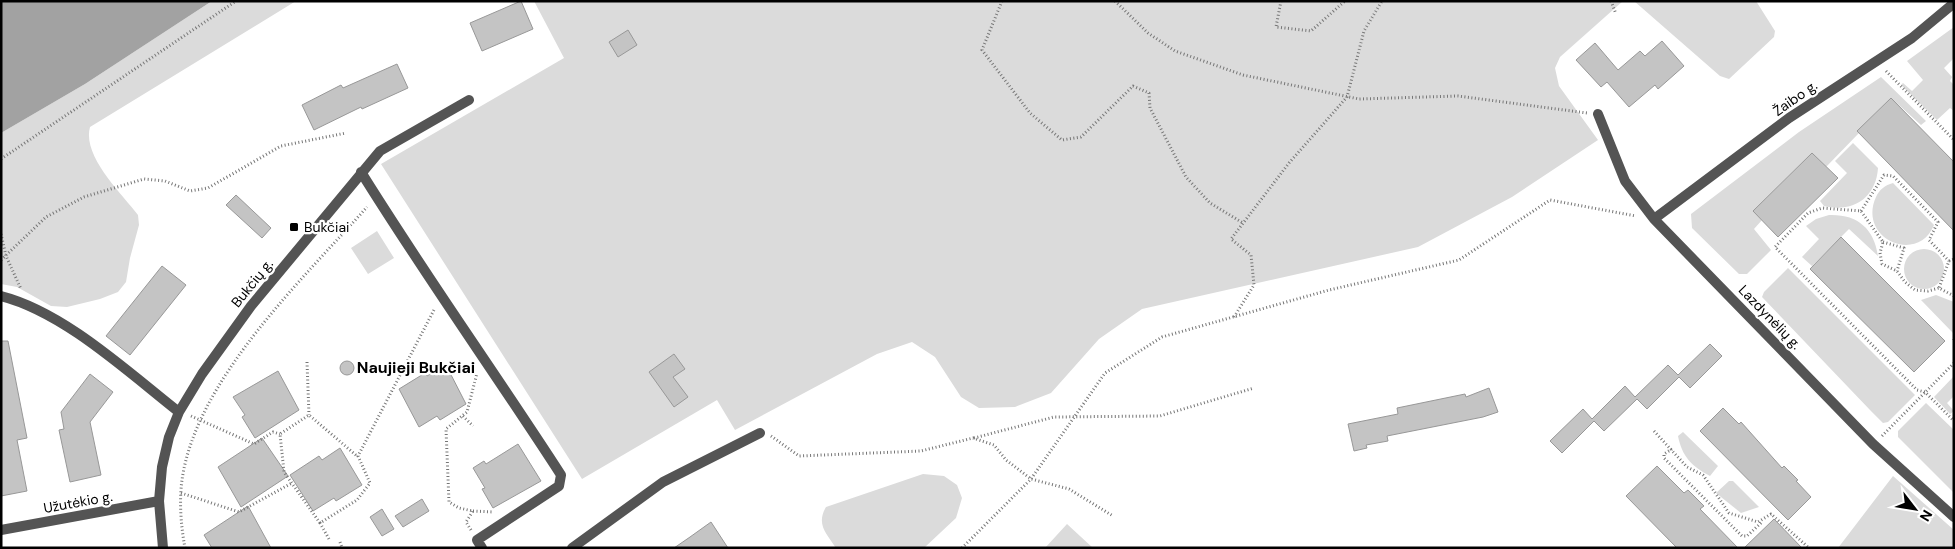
<svg xmlns="http://www.w3.org/2000/svg" width="1955" height="549" font-family="'DM Sans',sans-serif">
<style>
.green{fill:#dbdbdb}
.water{fill:#a2a2a2}
.building{fill:#c4c4c4;stroke:#989898}
.lines{fill:none;stroke-linecap:round;stroke-linejoin:round}
.path{stroke:#767676;stroke-width:3;stroke-dasharray:1 2.5;stroke-linecap:butt}
.street{stroke:#545454;stroke-width:10}
.poi-dot{fill:#000;stroke:#fff;stroke-width:2}
.labels{text-anchor:middle;dominant-baseline:central;stroke-width:4.5;stroke-linejoin:round;paint-order:stroke}
.street-label{font-size:14px;fill:#000;stroke:#fff}
.poi-label{font-size:14px;fill:#000;stroke:#fff;text-anchor:start}
.quarter-label{font-size:16px;font-weight:bold;fill:#000;stroke:#fff}
</style>
<rect width="100%" height="100%" fill="#fff"/>
<path class="green" d="M 212,1 L 296,1 L 90,127 C 82,156 121,193 138,215 L 139,225 L 130,258 L 126,282 L 118,292 L 100,299 L 67,307 L 51,306 L 17,287 L 1,284 L 1,133 L 85,84 Z
M 534,1 L 1623,1 L 1560,57 L 1555,68 L 1559,86 L 1598,140 L 1512,197 L 1418,247 L 1142,309 L 1099,339 L 1051,393 L 1015,407 L 979,408 L 961,397 L 935,357 L 912,342 L 877,354 L 735,430 L 717,400 L 582,479 L 381,164 L 564,58 Z
M 1634,1 L 1756,1 L 1775,31 L 1774,37 L 1729,79 L 1720,76 Z
M 1954,27 L 1954,58 L 1944,68 L 1952,77 L 1950,81 L 1954,85 L 1954,111 L 1950,108 L 1937,120 L 1901,85 L 1903,83 L 1912,91 L 1923,80 L 1907,61 Z
M 1881,77 L 1926,121 L 1921,125 L 1891,98 L 1857,131 L 1859,133 L 1826,167 L 1812,153 L 1753,211 L 1762,220 L 1754,229 L 1771,250 L 1747,274 L 1739,274 L 1692,228 L 1691,214 L 1799,132 Z
M 1853,143 L 1878,168 C 1876,198 1853,213 1824,206 L 1820,201 L 1847,173 L 1835,161 Z
M 1893,183 L 1934,225 C 1918,265 1857,239 1876,197 C 1879,190 1885,185 1893,183 Z
M 1829,215 C 1857,214 1874,228 1878,256 L 1849,229 L 1812,266 L 1802,257 L 1819,239 L 1806,226 L 1816,219 Z
M 377,231 L 394,258 L 368,274 L 351,248 Z
M1904 269a20 20 0 1 1 40 0a20 20 0 1 1-40 0Z
M 1788,268 L 1915,395 L 1888,422 L 1883,423 L 1870,410 L 1762,297 L 1764,292 Z
M 1936,295 L 1954,302 L 1953,333 L 1921,300 Z
M 1954,376 L 1954,396 L 1947,403 L 1954,411 L 1950,414 L 1934,397 Z
M 1926,403 L 1954,430 L 1954,493 L 1898,437 L 1898,431 Z
M 1683,432 L 1718,466 L 1710,476 C 1691,466 1682,456 1678,436 Z
M 923,474 L 944,476 L 957,485 L 962,498 L 956,518 L 924,548 L 836,548 C 826,533 816,524 826,507 Z
M 1893,476 L 1954,530 L 1954,548 L 1838,548 Z
M 1729,481 L 1733,481 L 1759,507 L 1741,513 L 1716,493 Z
M 1067,524 L 1093,548 L 1045,548 Z"/>
<path class="water" d="M 1,1 L 212,1 L 85,84 L 1,133 Z"/>
<path class="building" d="M 521,1 L 533,29 L 482,51 L 470,23 Z
M 628,30 L 637,45 L 618,57 L 609,42 Z
M 1662,41 L 1684,66 L 1658,89 L 1655,85 L 1629,107 L 1607,82 L 1601,87 L 1576,60 L 1595,43 L 1618,70 L 1640,51 L 1645,56 Z
M 397,64 L 408,88 L 362,109 L 361,107 L 314,130 L 302,105 L 341,85 L 343,88 Z
M 1891,98 L 1954,162 L 1954,231 L 1857,131 Z
M 1812,153 L 1838,178 L 1778,237 L 1753,211 Z
M 236,195 L 271,228 L 262,238 L 226,205 Z
M 1841,237 L 1945,341 L 1914,372 L 1810,269 Z
M 162,266 L 186,285 L 130,355 L 106,336 Z
M 1,341 L 8,341 L 27,438 L 17,440 L 27,491 L 1,496 Z
M 1710,344 L 1722,356 L 1690,388 L 1679,377 L 1647,409 L 1637,399 L 1604,431 L 1594,421 L 1562,453 L 1550,441 L 1583,409 L 1592,419 L 1625,386 L 1635,397 L 1668,365 L 1678,375 Z
M 674,354 L 685,369 L 673,377 L 688,397 L 674,407 L 649,372 Z
M340 368a7 7 0 1 1 14 0a7 7 0 1 1-14 0Z
M 446,365 L 466,404 L 440,420 L 437,416 L 419,427 L 399,389 L 425,373 L 427,376 Z
M 278,371 L 299,410 L 255,438 L 242,417 L 245,415 L 233,397 Z
M 90,374 L 113,392 L 90,422 L 101,475 L 70,482 L 59,430 L 64,429 L 61,412 Z
M 1489,388 L 1498,412 L 1483,417 L 1387,436 L 1388,441 L 1366,445 L 1367,448 L 1354,451 L 1348,424 L 1398,414 L 1397,408 L 1465,394 L 1466,397 Z
M 1723,408 L 1739,424 L 1741,422 L 1782,468 L 1784,466 L 1798,480 L 1796,481 L 1811,497 L 1788,520 L 1700,431 Z
M 262,438 L 288,476 L 241,507 L 218,467 Z
M 518,444 L 541,481 L 493,508 L 482,489 L 485,488 L 473,468 L 484,461 L 486,464 Z
M 340,448 L 362,485 L 336,501 L 334,498 L 313,511 L 290,475 L 319,456 L 322,460 Z
M 1657,466 L 1684,493 L 1688,490 L 1704,506 L 1700,509 L 1738,548 L 1677,548 L 1626,496 Z
M 422,499 L 429,511 L 403,527 L 395,516 Z
M 248,506 L 271,548 L 212,548 L 204,535 Z
M 382,509 L 394,529 L 382,536 L 370,517 Z
M 1774,519 L 1802,548 L 1744,548 Z
M 711,522 L 728,548 L 674,548 L 690,537 Z"/>
<g class="lines">
<path class="path" d="M 1002,1 L 982,50 L 1030,113 L 1062,140 L 1081,137 L 1133,86 L 1149,93 L 1150,108 L 1186,177 L 1210,203 L 1243,223
M 1115,1 L 1148,33 L 1175,51 L 1243,75 L 1359,99 L 1458,96 L 1587,113
M 1281,1 L 1276,27 L 1311,31 L 1345,1
M 1611,1 L 1616,14
M 1886,71 L 1954,140
M 1,159 L 236,1
M 1861,211 L 1884,175 L 1893,176 L 1938,222 L 1929,240 L 1949,261 L 1939,288
M 1,234 L 6,256 L 21,289
M 1883,242 L 1904,248 L 1897,271
M 1,260 L 46,217 L 84,197 L 144,179 L 165,181 L 190,191 L 208,188 L 281,146 L 346,133
M 1949,261 L 1954,259
M 1954,296 L 1939,288 L 1928,291 L 1915,290 L 1905,282 L 1897,271 L 1882,264 L 1880,253 L 1883,242 L 1861,211 L 1822,208 L 1808,213 L 1775,247 L 1917,390 L 1925,392 L 1954,421
M 1234,317 L 1254,285 L 1251,255 L 1231,239 L 1289,163 L 1347,97 L 1364,31 L 1382,1
M 1954,339 L 1954,340
M 307,362 L 309,415
M 191,416 L 254,444 L 273,432 L 280,434
M 463,416 L 473,426
M 1654,431 L 1687,467 L 1703,475 L 1729,513 L 1758,522 L 1771,514 L 1809,548
M 771,436 L 799,456 L 921,451 L 973,438 L 994,445 L 1006,460 L 1031,479 L 1069,489 L 1113,516
M 1882,436 L 1954,363
M 974,438 L 1054,417 L 1160,416 L 1254,388
M 1672,449 L 1664,454 L 1664,458 L 1742,536 L 1747,536 L 1762,522
M 181,493 L 239,512 L 292,483
M 473,511 L 494,512
M 320,523 L 284,472 L 280,434 L 309,415 L 357,456
M 471,530 L 466,522 L 473,511 L 459,508 L 449,502 L 446,429 L 467,412 L 477,373
M 329,539 L 320,523 L 357,500 L 370,483 L 358,456 L 435,308
M 340,542 L 342,548
M 185,548 C 181,526 179,502 182,480 C 196,380 302,280 367,207
M 962,548 L 1031,479 L 1105,373 L 1162,337 L 1329,290 L 1459,260 L 1550,200 L 1636,216"/>
<path class="street" d="M 1598,114 L 1625,181 L 1654,219 L 1873,444 L 1954,517
M 361,172 C 425,275 495,373 561,475 L 559,486 L 477,540 L 482,548
M 1654,219 L 1789,118 L 1912,38 L 1954,3
M 1,296 C 64,312 128,372 179,412
M 1,530 L 159,501
M 163,548 L 159,501 L 162,467 L 169,437 L 179,412 L 202,374 L 251,306 L 380,151 L 469,100
M 572,548 L 663,482 L 760,433"/>
</g>
<rect class="poi-dot" x="289" y="222" width="10" height="10" rx="2.5"/>
<g class="labels">
<g class="street-label">
<text transform="translate(1795 98) rotate(-35)">Žaibo g.</text>
<text transform="translate(252 283) rotate(-51)">Bukčių g.</text>
<text transform="translate(1770 317) rotate(46)">Lazdynėlių g.</text>
<text transform="translate(78 502) rotate(-10)">Užutėkio g.</text>
</g>
<g class="poi-label">
<text x="304" y="227">Bukčiai</text>
</g>
<g class="quarter-label">
<text x="416" y="367">Naujieji Bukčiai</text>
</g>
</g>
<rect width="1955" height="549" fill="none" stroke="#000000" stroke-width="5"/>
<g transform="translate(1915 509) rotate(121)" stroke="#ffffff" stroke-width="4" paint-order="stroke">
<path d="M0-4L9 19L0 12L-9 19Z" fill="#000000"/>
<text y="-8" font-size="14" font-weight="bold" text-anchor="middle" fill="#000000">N</text>
</g>
</svg>
